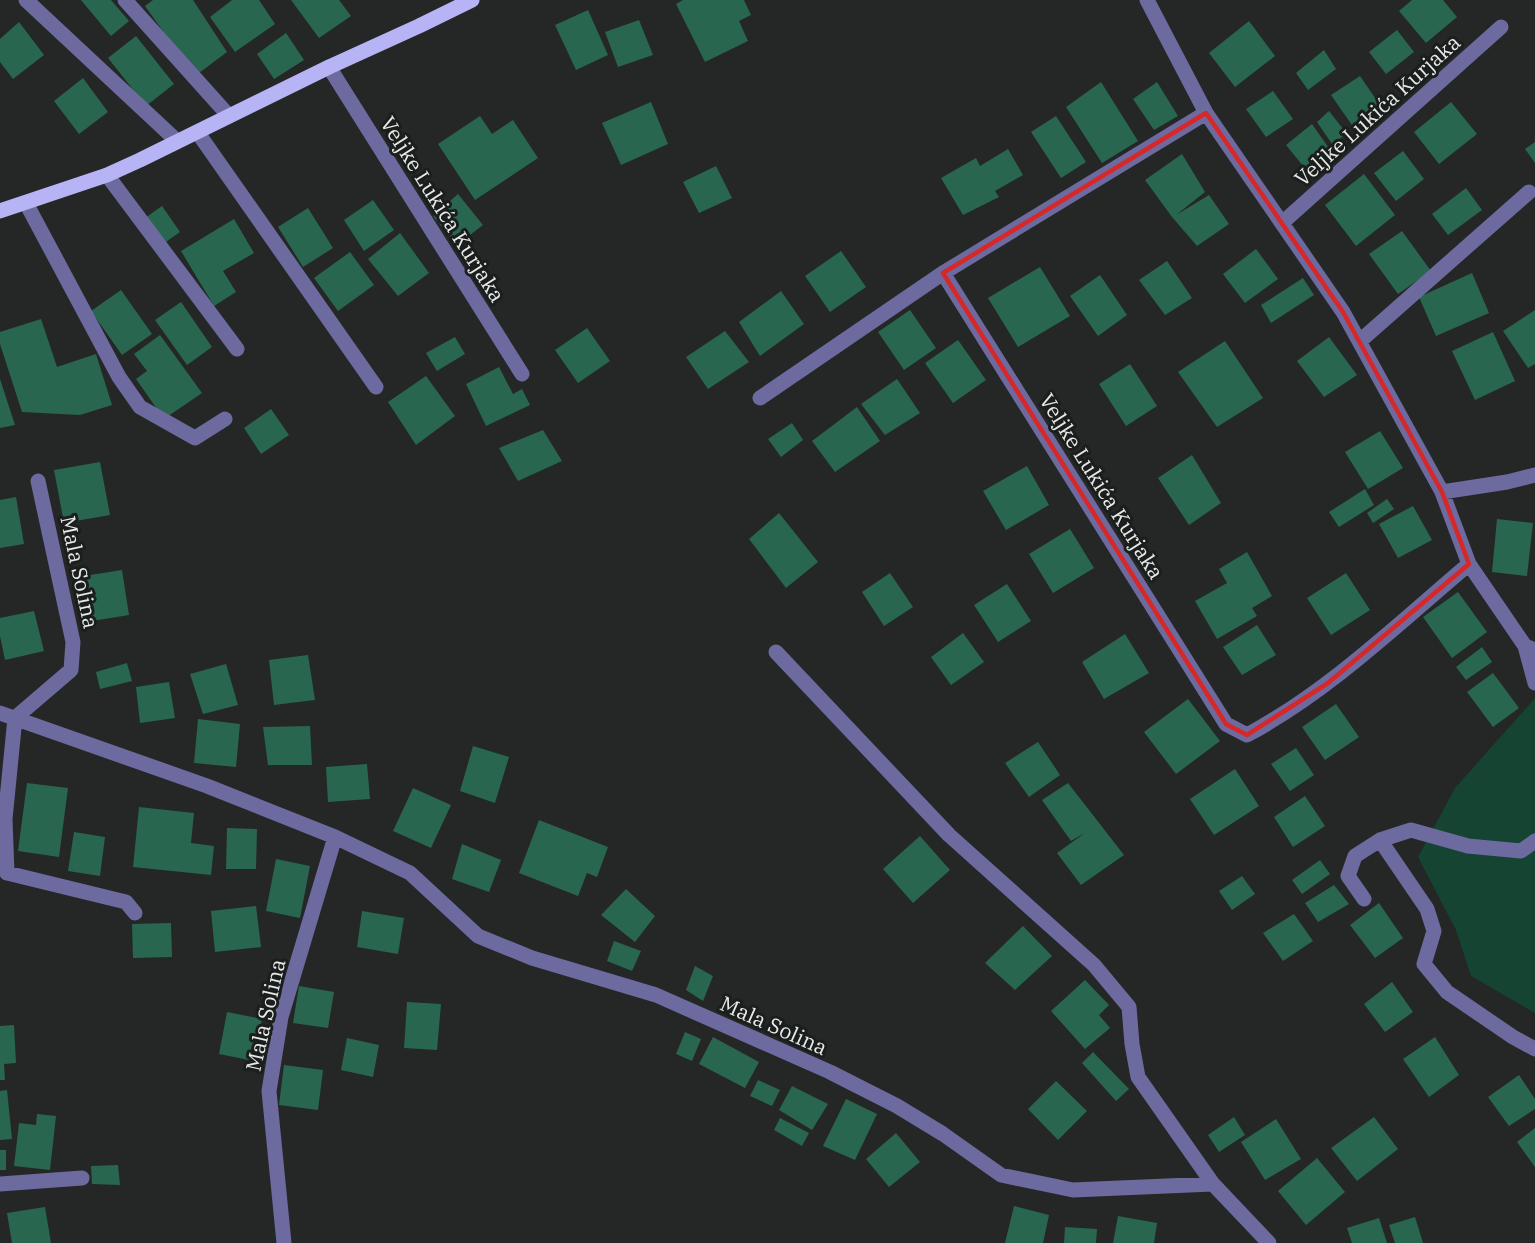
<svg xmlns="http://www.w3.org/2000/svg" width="1535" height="1243" font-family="'IBM Plex Serif',serif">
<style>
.green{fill:#154433}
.building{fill:#29664f}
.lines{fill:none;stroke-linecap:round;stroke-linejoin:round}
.minor{stroke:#6d6a9f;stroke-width:15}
.major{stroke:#b7b4f6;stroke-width:15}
.marked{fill:none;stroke:#d62828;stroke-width:4.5;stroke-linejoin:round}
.labels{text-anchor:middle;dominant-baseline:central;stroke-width:6;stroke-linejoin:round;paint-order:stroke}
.street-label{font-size:21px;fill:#e8eae9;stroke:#1a1e1c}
</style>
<rect width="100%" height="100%" fill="#242726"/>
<path class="green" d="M 1535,698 L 1535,1013 L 1471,976 L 1456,930 L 1418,857 L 1455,788 Z"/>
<path class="building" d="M 81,0 L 111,0 L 129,21 L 111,36 Z
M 153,0 L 193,0 L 227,52 L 195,76 L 145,6 Z
M 232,0 L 259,0 L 275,24 L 235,52 L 210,17 Z
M 291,0 L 339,0 L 351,16 L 319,38 Z
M 683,0 L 744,0 L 751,15 L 739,21 L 748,41 L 705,62 L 676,4 Z
M 1412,0 L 1443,0 L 1457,17 L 1426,43 L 1399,11 Z
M 588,10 L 608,55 L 576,70 L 555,25 Z
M 639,20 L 653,55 L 618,67 L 605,32 Z
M 1249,21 L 1275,56 L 1235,87 L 1209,53 Z
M 19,22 L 44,55 L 13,79 L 0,62 L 0,39 Z
M 1397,30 L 1414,52 L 1386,74 L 1369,52 Z
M 286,33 L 304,60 L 274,79 L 257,54 Z
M 136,36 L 174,84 L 146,106 L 108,58 Z
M 1324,50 L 1336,69 L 1308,90 L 1296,73 Z
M 1360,76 L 1382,108 L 1354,128 L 1331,95 Z
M 83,78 L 108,112 L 79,134 L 54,101 Z
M 1101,82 L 1138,141 L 1102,163 L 1066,107 Z
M 1157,82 L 1178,116 L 1154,130 L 1133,99 Z
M 1273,91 L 1293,119 L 1266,137 L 1246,109 Z
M 651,102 L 668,144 L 621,165 L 602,123 Z
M 1451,102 L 1477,134 L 1439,164 L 1414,132 Z
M 1329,111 L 1347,134 L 1332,144 L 1317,122 Z
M 480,116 L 492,134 L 513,120 L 538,158 L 475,200 L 438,144 Z
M 1056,116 L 1086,162 L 1061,178 L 1031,132 Z
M 1312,124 L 1333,154 L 1308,172 L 1286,145 Z
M 1535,142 L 1535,163 L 1525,149 Z
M 1008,149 L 1023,175 L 995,191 L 999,197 L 963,215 L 941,178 L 976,158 L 980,166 Z
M 1403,151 L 1424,179 L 1396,201 L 1374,173 Z
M 1182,154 L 1205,192 L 1176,215 L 1209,195 L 1229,224 L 1197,246 L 1172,217 L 1145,180 Z
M 716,166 L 732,198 L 699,213 L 683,182 Z
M 1364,174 L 1395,215 L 1356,246 L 1325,205 Z
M 1466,188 L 1482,210 L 1448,235 L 1432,214 Z
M 458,194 L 483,225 L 457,245 L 433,216 Z
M 373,200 L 394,230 L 364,251 L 344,220 Z
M 162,206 L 180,232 L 163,244 L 145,218 Z
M 308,208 L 333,248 L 303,267 L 278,227 Z
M 234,219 L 254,253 L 223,271 L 236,292 L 214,306 L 181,251 Z
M 1402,231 L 1431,271 L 1398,294 L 1369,254 Z
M 400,233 L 429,273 L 398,296 L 368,259 Z
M 1256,249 L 1278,279 L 1245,303 L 1223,274 Z
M 841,251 L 866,287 L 830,312 L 805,276 Z
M 350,252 L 374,285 L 338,311 L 314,278 Z
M 1167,261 L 1192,298 L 1165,315 L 1139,280 Z
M 1040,267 L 1070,316 L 1018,347 L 988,298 Z
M 1472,273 L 1489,313 L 1436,336 L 1419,297 Z
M 1100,275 L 1127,315 L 1098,336 L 1070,296 Z
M 1303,278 L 1314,295 L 1271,323 L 1261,305 Z
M 121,290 L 152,334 L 122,355 L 91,311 Z
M 781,291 L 804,324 L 760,356 L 739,322 Z
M 181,302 L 212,347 L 187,365 L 155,320 Z
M 910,310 L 936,348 L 904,370 L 878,332 Z
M 1535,310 L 1535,364 L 1528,368 L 1503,331 Z
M 41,319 L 57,367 L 96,354 L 112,405 L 80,415 L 22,412 L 0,344 L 0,332 Z
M 587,328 L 610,361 L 578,383 L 555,350 Z
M 725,331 L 749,362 L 708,389 L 686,357 Z
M 1493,332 L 1515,381 L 1475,400 L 1452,351 Z
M 160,335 L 202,393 L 164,419 L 136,379 L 147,371 L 134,354 Z
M 455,337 L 465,354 L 437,371 L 426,353 Z
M 1329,337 L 1357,375 L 1324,397 L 1297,361 Z
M 958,340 L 986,380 L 953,403 L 925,363 Z
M 1225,341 L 1263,398 L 1217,427 L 1178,372 Z
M 1130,364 L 1157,406 L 1126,426 L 1099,384 Z
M 499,367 L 513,394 L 522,389 L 530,405 L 486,426 L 466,384 Z
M 426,376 L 455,416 L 416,445 L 388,402 Z
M 0,379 L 15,425 L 0,428 Z
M 897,379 L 920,413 L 885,435 L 861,404 Z
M 857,407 L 880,441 L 835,472 L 812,441 Z
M 271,409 L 289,435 L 261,454 L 244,428 Z
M 792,423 L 803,440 L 781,457 L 768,439 Z
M 543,430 L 562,461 L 518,481 L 499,448 Z
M 1380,431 L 1403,468 L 1368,489 L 1345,452 Z
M 1192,455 L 1221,503 L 1189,525 L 1158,478 Z
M 100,462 L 110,515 L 64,523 L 54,470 Z
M 1027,466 L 1049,505 L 1006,530 L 983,491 Z
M 1365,489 L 1374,505 L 1339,527 L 1329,512 Z
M 16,497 L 24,544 L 0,548 L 0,500 Z
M 1387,499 L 1394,509 L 1373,523 L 1367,513 Z
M 1413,506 L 1432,540 L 1398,558 L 1379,524 Z
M 779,513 L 818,562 L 786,588 L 749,539 Z
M 1497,519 L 1533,523 L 1527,576 L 1492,572 Z
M 1070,529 L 1094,568 L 1053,593 L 1029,554 Z
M 1247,552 L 1272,596 L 1252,608 L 1257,616 L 1217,639 L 1195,601 L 1227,583 L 1219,569 Z
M 122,570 L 129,615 L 92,621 L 84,576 Z
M 890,573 L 913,607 L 884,626 L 862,592 Z
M 1346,573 L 1370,610 L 1331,635 L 1307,598 Z
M 1007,584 L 1031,621 L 998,642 L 974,605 Z
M 1458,592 L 1487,632 L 1452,658 L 1423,617 Z
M 34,611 L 44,651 L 5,660 L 0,636 L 0,618 Z
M 1257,625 L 1276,655 L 1242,675 L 1223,647 Z
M 963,633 L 984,662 L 951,685 L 931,657 Z
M 1125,634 L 1149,673 L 1104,699 L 1082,662 Z
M 1482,647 L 1492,662 L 1466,680 L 1456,667 Z
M 308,655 L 315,700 L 274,705 L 269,660 Z
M 127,663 L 132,681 L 100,689 L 96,672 Z
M 226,664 L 238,705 L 203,714 L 190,674 Z
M 1493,673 L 1519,708 L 1493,727 L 1467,692 Z
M 169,682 L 175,718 L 140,723 L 136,687 Z
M 1188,699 L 1220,741 L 1176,774 L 1144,732 Z
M 1336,704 L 1359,737 L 1325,760 L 1302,727 Z
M 198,719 L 240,724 L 236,767 L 194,763 Z
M 310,726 L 312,765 L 268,765 L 263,727 Z
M 1038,742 L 1060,775 L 1029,797 L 1005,763 Z
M 473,746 L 509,757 L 495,803 L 460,791 Z
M 1296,748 L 1314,775 L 1290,791 L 1271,764 Z
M 367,764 L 370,799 L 328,802 L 326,767 Z
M 1235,769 L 1259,806 L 1214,835 L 1190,799 Z
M 27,783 L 68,788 L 59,857 L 18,851 Z
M 1068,783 L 1124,855 L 1081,885 L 1057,853 L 1085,833 L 1071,841 L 1042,800 Z
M 413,788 L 451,805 L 431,848 L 393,831 Z
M 1305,796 L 1325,826 L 1293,847 L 1274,817 Z
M 139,807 L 194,813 L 191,843 L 214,846 L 211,875 L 133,867 Z
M 539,820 L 608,847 L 597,877 L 587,873 L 578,896 L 519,873 Z
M 227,828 L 257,829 L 256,869 L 226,869 Z
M 74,832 L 105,837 L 100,876 L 68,871 Z
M 920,836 L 950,870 L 913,903 L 883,869 Z
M 462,844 L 501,860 L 489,892 L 452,879 Z
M 276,859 L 310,866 L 300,918 L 266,911 Z
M 1320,860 L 1330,874 L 1302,894 L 1292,880 Z
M 1242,876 L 1255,894 L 1232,910 L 1219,891 Z
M 1334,885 L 1349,904 L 1318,922 L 1305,903 Z
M 626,889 L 655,916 L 635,942 L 601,915 Z
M 1379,903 L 1403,938 L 1375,958 L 1350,925 Z
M 256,906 L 261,947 L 215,952 L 211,911 Z
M 362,911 L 404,918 L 398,954 L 357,947 Z
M 1294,914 L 1313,941 L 1283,961 L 1263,933 Z
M 171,923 L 172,957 L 133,958 L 132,924 Z
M 1023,926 L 1052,956 L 1015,990 L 985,963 Z
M 614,941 L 641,951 L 632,971 L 607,961 Z
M 695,966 L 713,976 L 703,1001 L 686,990 Z
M 1085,980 L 1109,1005 L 1099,1015 L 1110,1028 L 1085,1049 L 1051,1011 Z
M 1392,982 L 1413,1012 L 1385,1032 L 1364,1004 Z
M 299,986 L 334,992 L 328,1028 L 293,1023 Z
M 407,1002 L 441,1004 L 437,1050 L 404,1048 Z
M 227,1012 L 262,1019 L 254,1061 L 219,1054 Z
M 14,1025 L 16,1063 L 4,1064 L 5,1080 L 0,1080 L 0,1026 Z
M 685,1032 L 701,1039 L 692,1061 L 676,1054 Z
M 713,1037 L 759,1062 L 745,1088 L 699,1064 Z
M 1435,1037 L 1459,1075 L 1429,1097 L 1403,1059 Z
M 347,1038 L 379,1045 L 373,1077 L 341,1070 Z
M 1093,1052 L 1129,1089 L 1116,1101 L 1082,1063 Z
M 284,1065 L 323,1070 L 318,1110 L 279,1105 Z
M 1519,1075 L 1535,1099 L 1535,1109 L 1509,1126 L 1488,1097 Z
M 758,1080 L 780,1090 L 772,1106 L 750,1096 Z
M 1056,1081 L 1087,1111 L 1058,1140 L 1028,1109 Z
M 792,1086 L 828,1104 L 812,1130 L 779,1110 Z
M 7,1090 L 12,1139 L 0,1140 L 0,1091 Z
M 846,1099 L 877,1114 L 855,1160 L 823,1146 Z
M 37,1114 L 56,1116 L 50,1170 L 14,1166 L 19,1123 L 36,1125 Z
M 1234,1117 L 1245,1135 L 1219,1152 L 1208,1135 Z
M 1374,1117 L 1398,1149 L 1357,1181 L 1331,1148 Z
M 780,1118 L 809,1133 L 802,1146 L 774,1130 Z
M 1276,1119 L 1301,1159 L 1265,1180 L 1241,1142 Z
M 1535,1128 L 1535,1167 L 1517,1142 Z
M 896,1133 L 920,1162 L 889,1187 L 866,1159 Z
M 0,1150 L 6,1150 L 6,1170 L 0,1170 Z
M 1317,1158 L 1345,1192 L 1306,1225 L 1278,1191 Z
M 118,1165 L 120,1185 L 92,1184 L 91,1166 Z
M 1014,1206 L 1049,1215 L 1043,1243 L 1005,1243 Z
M 45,1207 L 51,1243 L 12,1243 L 7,1213 Z
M 1118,1216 L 1157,1223 L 1154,1243 L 1113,1243 Z
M 1415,1217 L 1423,1243 L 1395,1243 L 1389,1225 Z
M 1379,1218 L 1387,1243 L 1352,1243 L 1347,1228 Z
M 1065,1227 L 1097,1229 L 1096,1243 L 1064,1243 Z"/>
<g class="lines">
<path class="minor" d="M 26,0 L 177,141
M 125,0 L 229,116
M 1147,0 L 1206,113 L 1343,312 L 1442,492 L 1469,564 L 1525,646 L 1535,650
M 329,67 L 522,374
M 1206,113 L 943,273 L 1226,724 L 1247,735 C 1329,691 1398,624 1469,564
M 198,133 L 376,387
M 107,175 L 237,349
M 26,203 L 119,377 L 140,407 L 195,438 L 225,419
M 1282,223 L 1501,27
M 1360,341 L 1529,192
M 760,398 L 943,273
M 38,481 L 73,642 L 71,670 L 15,718 L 5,819 L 7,873 L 126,902 L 135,913
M 1442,492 L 1507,482 L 1535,475
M 1525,646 L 1535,683
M 776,652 L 949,835 L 1094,965 L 1129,1007 L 1132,1044 L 1138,1077 L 1213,1184 L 1269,1243
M 0,713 L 207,786 L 335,837 L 410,873 L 478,936 L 532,958 L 656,995 L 830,1072 L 897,1106 L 943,1134 L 1001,1175 L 1073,1190 L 1213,1184
M 1535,841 L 1521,851 L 1468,846 L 1411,830 L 1380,840 L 1427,909 L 1434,931 L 1424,964 L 1447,992 L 1513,1037 L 1535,1049
M 1364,899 L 1348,876 L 1355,856 L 1380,840
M 0,1184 L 82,1178
M 284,1243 L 269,1091 L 281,1017 L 335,837"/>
<path class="major" d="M 0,211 L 107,175 L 140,160 L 329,67 L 419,26 L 472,0"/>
</g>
<path class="marked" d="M 1206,113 L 1343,312 L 1442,492 L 1469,564 L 1328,683 L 1247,735 L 1226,724 L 943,273 Z"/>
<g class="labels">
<g class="street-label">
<text transform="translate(1377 110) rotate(-42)">Veljke Lukića Kurjaka</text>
<text transform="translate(443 209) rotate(58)">Veljke Lukića Kurjaka</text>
<text transform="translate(1102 486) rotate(58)">Veljke Lukića Kurjaka</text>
<text transform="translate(80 572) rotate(78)">Mala Solina</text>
<text transform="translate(265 1015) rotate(-77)">Mala Solina</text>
<text transform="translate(774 1025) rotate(24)">Mala Solina</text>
</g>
</g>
</svg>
